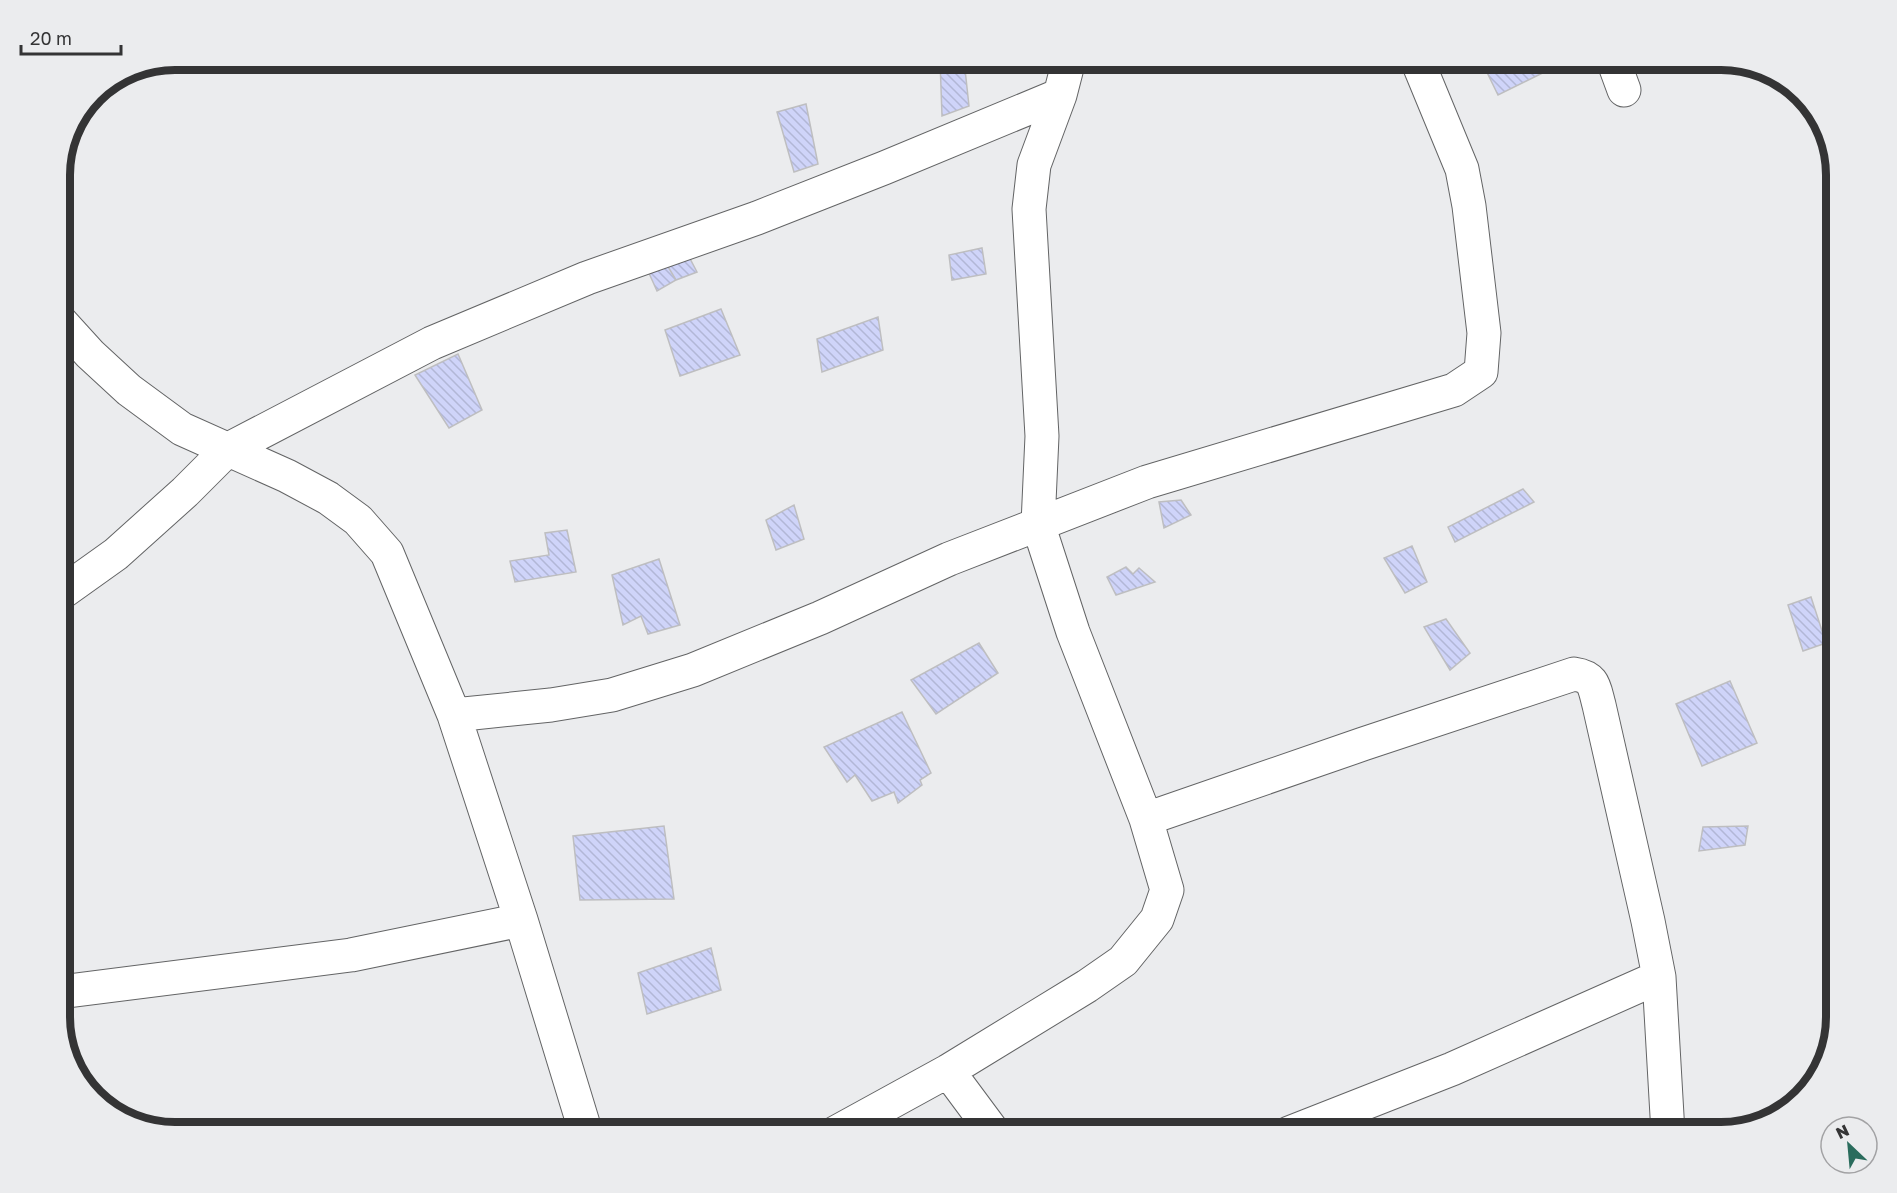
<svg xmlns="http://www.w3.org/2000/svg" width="1897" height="1193" font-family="'Golos Text',sans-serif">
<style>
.building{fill:url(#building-back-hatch);stroke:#bebec0;stroke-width:1.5}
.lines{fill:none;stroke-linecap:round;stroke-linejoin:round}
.minor-casing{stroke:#636465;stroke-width:35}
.minor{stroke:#fff;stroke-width:33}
.rim{fill:none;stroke:#343435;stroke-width:8}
</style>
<defs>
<pattern id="building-back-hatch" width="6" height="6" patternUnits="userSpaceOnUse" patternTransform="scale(1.5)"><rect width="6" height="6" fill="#cfd4f9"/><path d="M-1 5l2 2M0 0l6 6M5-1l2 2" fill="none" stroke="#b2b7d6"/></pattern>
</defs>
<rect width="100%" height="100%" fill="#ebecee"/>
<path class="building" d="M 940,60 L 964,60 L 969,106 L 942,116 Z
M 1481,60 L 1569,60 L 1498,95 Z
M 806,104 L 818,164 L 794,172 L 777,112 Z
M 982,248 L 986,274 L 952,280 L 949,255 Z
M 686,251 L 697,272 L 676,280 L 667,265 Z
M 667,265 L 676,280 L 657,291 L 648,271 Z
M 721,309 L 740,355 L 680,376 L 665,330 Z
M 878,317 L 883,350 L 822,372 L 817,339 Z
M 458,354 L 482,410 L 449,428 L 415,375 Z
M 1523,489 L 1534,502 L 1455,542 L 1448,527 Z
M 1181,500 L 1191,515 L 1164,528 L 1159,502 Z
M 794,505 L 804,539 L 776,550 L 766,520 Z
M 567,530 L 576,572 L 515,582 L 510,561 L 549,555 L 545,533 Z
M 1412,546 L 1427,582 L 1405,593 L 1384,558 Z
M 659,559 L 680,625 L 648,634 L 641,616 L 623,625 L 612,575 Z
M 1126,567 L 1133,574 L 1139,568 L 1155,582 L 1116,595 L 1107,577 Z
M 1811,597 L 1826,643 L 1803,651 L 1788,605 Z
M 1446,619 L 1470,653 L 1450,670 L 1424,627 Z
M 979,643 L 998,673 L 936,714 L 911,680 Z
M 1730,681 L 1757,743 L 1702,766 L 1676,704 Z
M 902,712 L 931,773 L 920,780 L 922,785 L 898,803 L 894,792 L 872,801 L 855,775 L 847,782 L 824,747 Z
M 664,826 L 674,899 L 580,900 L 573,836 Z
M 1748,826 L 1745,845 L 1699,851 L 1703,827 Z
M 711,948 L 721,990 L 647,1014 L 638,973 Z"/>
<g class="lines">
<g class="minor-casing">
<path id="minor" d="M 1613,60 L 1624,90
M 60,321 L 90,354 L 129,390 L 182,429 L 287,476 L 328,498 L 358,520 L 387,553 L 454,715 L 521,920 L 586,1133
M 60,594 L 116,554 L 185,492 L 227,450 L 432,343 L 587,278 L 757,218 L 884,168 L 1060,95
M 454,715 L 551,705 L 612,695 L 693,670 L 820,618 L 949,559 L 1147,482 L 1454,390 L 1481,372 L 1484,333 L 1469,206 L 1462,169 L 1417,60
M 1146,819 L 1363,744 L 1574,674 C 1595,677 1594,687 1599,705 L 1648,921 L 1659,977 L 1668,1133
M 60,992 L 351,955 L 521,920
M 948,1071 L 994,1133
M 835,1133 L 948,1071 L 1087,986 L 1123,961 L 1157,919 L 1167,890 L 1146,819 L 1073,632 L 1038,524 L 1042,436 L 1029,209 L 1034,165 L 1060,95 L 1069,60
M 1289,1133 L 1452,1069 L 1659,977"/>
</g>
<use href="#minor" class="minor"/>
</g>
<path d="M0 0H1897V1193H0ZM175 70H1721A105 105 0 0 1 1826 175V1017A105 105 0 0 1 1721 1122H175A105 105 0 0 1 70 1017V175A105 105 0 0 1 175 70Z" fill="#ebecee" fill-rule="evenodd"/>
<path class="rim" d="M175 70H1721A105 105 0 0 1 1826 175V1017A105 105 0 0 1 1721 1122H175A105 105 0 0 1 70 1017V175A105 105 0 0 1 175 70Z"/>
<g transform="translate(1849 1145) rotate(334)"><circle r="28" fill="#ebecee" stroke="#a2a2a4" stroke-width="1.5"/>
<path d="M0-4.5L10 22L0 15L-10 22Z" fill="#2a6c5d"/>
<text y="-9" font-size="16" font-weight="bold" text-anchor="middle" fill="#343435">N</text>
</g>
<path d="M21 45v9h100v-9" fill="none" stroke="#343435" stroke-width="3"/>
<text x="30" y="45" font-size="18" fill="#343435" stroke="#ebecee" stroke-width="4.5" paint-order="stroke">20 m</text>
</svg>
